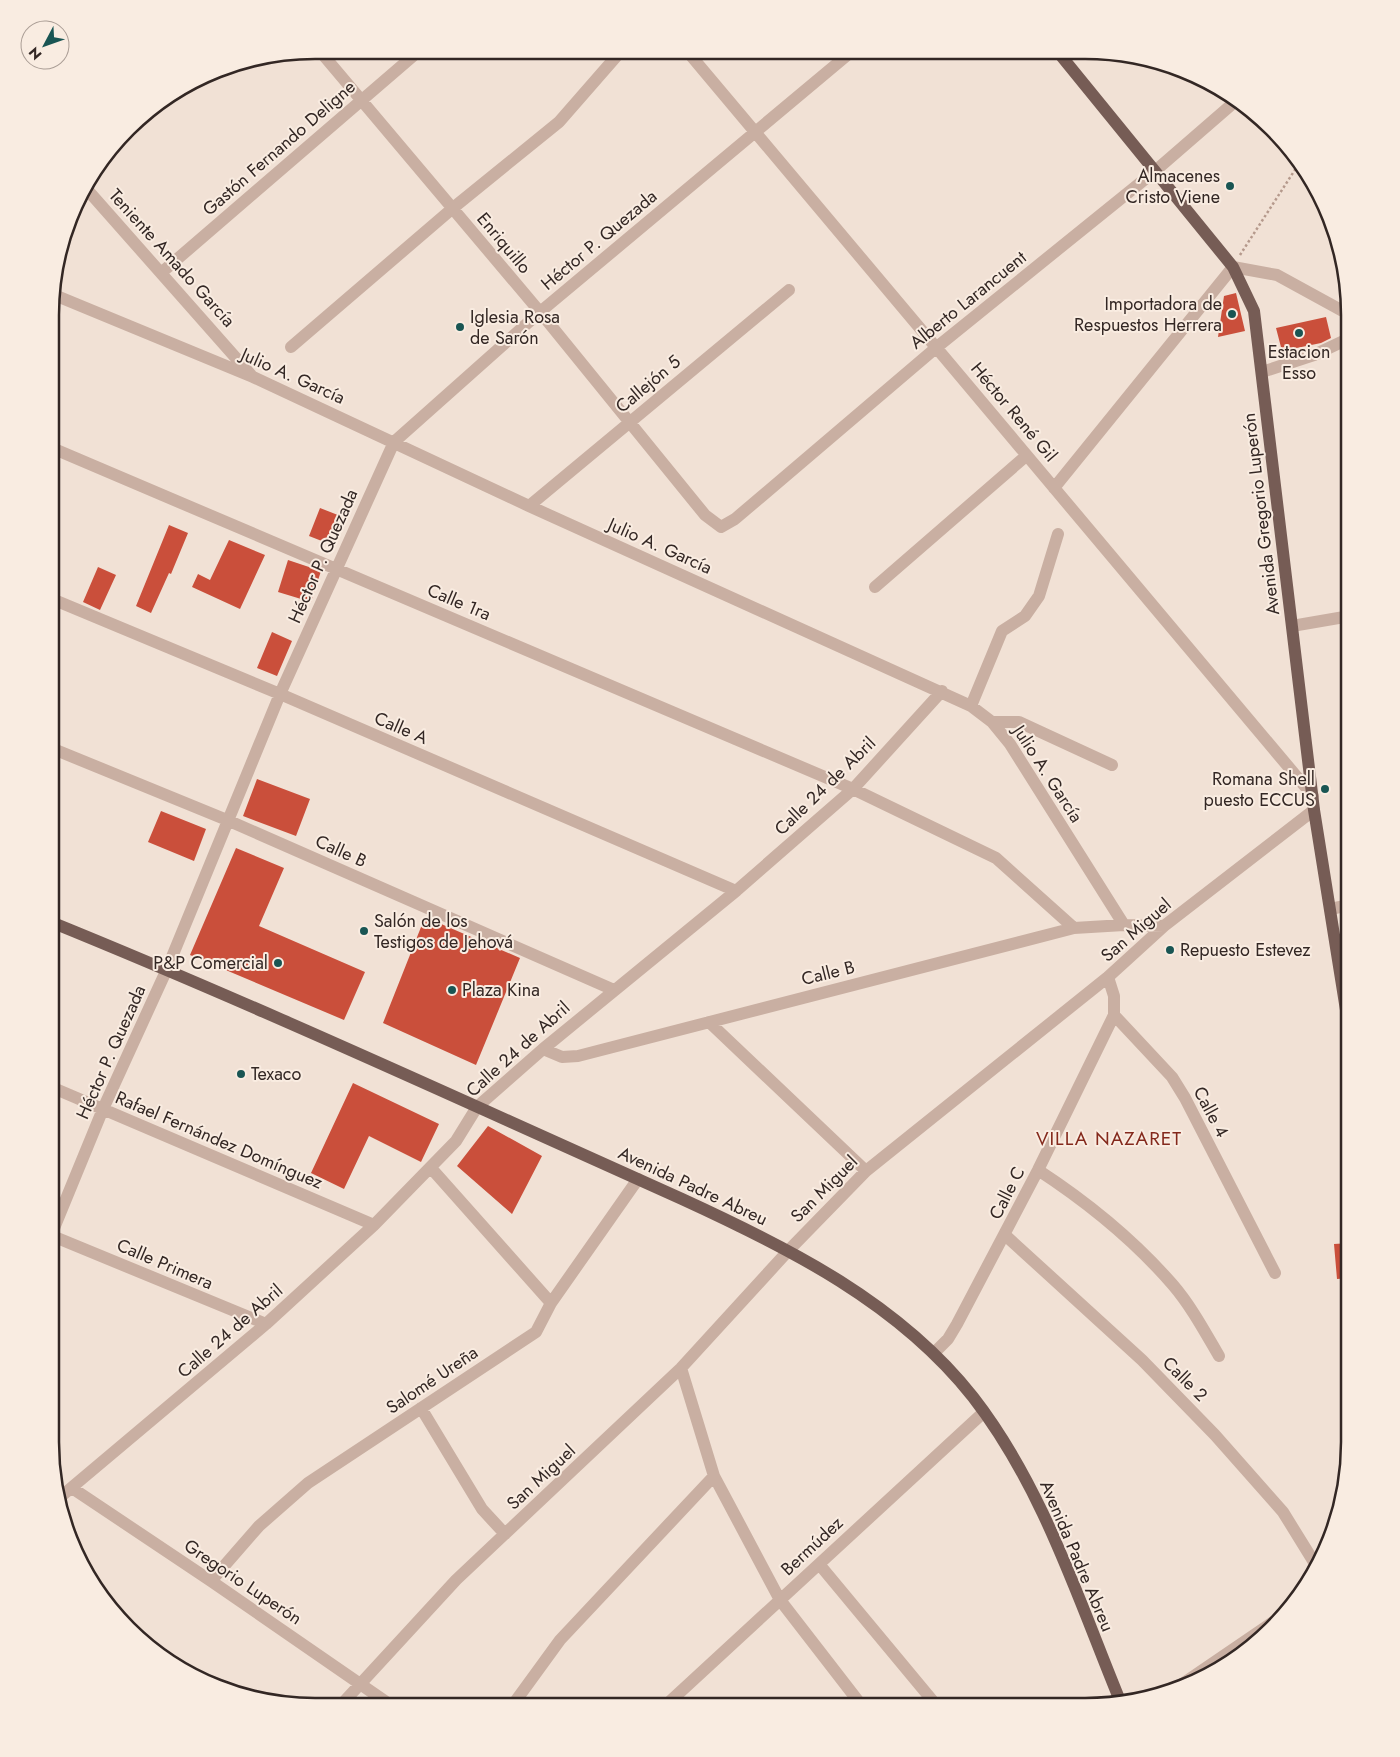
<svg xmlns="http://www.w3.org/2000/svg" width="1400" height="1757" font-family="Jost,sans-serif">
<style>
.building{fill:#ca4f3b}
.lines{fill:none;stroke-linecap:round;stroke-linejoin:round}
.path{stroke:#b5998c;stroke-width:2.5;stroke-dasharray:2.5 2.5;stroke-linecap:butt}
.minor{stroke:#c9afa2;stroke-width:12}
.major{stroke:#765c55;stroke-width:12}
.poi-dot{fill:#195553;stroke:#f9ece1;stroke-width:2}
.labels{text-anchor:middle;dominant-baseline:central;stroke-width:4;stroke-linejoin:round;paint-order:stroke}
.street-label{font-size:18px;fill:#332724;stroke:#f9ece1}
.poi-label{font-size:18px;fill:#332724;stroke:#f9ece1;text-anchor:start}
.neighbourhood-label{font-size:19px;letter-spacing:1px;fill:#84291c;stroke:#f9ece1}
.rim{fill:none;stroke:#332724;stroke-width:2.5}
</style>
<rect width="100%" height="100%" fill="#f1e1d5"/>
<path class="building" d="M 1236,293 L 1245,331 L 1218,337 L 1224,296 Z
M 1326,317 L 1331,338 L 1321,343 L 1282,351 L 1276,328 Z
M 320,508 L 343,517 L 332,545 L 309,536 Z
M 169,525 L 188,533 L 171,574 L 169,573 L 151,613 L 136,606 Z
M 229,540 L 265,555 L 240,609 L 192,587 L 198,574 L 210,580 Z
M 288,560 L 321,571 L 311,602 L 278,592 Z
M 98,567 L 116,575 L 100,610 L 83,602 Z
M 272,632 L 292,641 L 277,676 L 257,668 Z
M 257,779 L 310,799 L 296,836 L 243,816 Z
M 161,811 L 206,829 L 194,861 L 148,842 Z
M 236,848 L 284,868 L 259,926 L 365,972 L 344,1020 L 190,955 Z
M 425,917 L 520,958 L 476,1065 L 383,1023 Z
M 353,1083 L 439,1124 L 421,1162 L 369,1136 L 344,1189 L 311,1173 Z
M 488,1126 L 542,1156 L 512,1214 L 457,1166 Z
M 1350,1243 L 1350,1278 L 1337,1279 L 1334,1244 Z"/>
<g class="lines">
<path class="path" d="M 1240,255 L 1300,162"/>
<path class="minor" d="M 319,50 L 540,312 L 705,515 L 721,527 L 735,519 L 937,347 L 1155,171 L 1238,99
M 687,51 L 1313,796
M 84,186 L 251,375
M 161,273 L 420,50
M 52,294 L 253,377 L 529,506 L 971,706 L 992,722 L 1010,744 L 1124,925 L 1164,926
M 291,347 L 453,208 L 559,122 L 621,51
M 1262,372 L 1314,355 L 1350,338
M 52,448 L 853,789 L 996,858 L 1074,928
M 1054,488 L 1233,267 L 1277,275 L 1350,315
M 529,506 L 789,290
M 875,587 L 1026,456
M 52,599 L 280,694 L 736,891
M 1292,626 L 1350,616
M 971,706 L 1002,631 L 1025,616 L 1039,596 L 1058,534
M 992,722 L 1019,722 L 1112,765
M 51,748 L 227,820 L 614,990
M 1330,909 L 1350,905
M 1108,977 L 1114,996 L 1114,1015 L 1172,1077 L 1185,1098 L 1275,1273
M 709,1022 L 866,1171
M 543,1049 L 562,1057 L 578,1056 L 1074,928 L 1124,925
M 51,1087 L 374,1225
M 431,1168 L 551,1303
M 1038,1170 C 1087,1202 1134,1240 1173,1285 C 1191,1306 1205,1332 1219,1356
M 50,1235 L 266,1324
M 1005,1235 L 1142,1360 L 1215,1435 L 1283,1512 L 1317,1567
M 50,1238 L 103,1109 L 167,969 L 280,694 L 394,442 L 540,312 L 851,52
M 934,1353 L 948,1339 L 957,1324 L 1038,1170 L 1114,1015
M 681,1368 L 714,1476 L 780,1600 L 862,1706
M 421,1408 L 482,1509 L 505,1534
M 72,1488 L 211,1581 L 392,1706
M 58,1499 L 266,1324 L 374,1225 L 456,1141 L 477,1107 L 543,1049 L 736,891 L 853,789 L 942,691
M 819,1564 L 937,1706
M 211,1581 L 259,1526 L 308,1483 L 536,1332 L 551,1303 L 638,1179
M 1175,1689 L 1282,1616
M 340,1706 L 456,1580 L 681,1368 L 789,1250 L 866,1171 L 1108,977 L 1164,926 L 1314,810
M 512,1706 L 560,1640 L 714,1476
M 665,1706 L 984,1412"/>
<path class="major" d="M 1058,52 L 1233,267 L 1254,311 L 1314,810 L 1350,1035
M 51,922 C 206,985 358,1053 511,1122 C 568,1148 625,1173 682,1199 C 789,1248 899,1303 973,1397 C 1043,1487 1078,1599 1121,1703"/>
</g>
<g class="poi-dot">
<circle cx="1230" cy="186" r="5"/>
<circle cx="1232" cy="314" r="5"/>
<circle cx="460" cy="327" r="5"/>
<circle cx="1299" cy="333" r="5"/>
<circle cx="1325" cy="789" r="5"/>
<circle cx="364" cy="931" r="5"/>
<circle cx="1170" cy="950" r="5"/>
<circle cx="278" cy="963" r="5"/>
<circle cx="452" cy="990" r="5"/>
<circle cx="241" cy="1074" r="5"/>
</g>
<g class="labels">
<g class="street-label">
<text transform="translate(279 148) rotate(-41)">Gastón Fernando Deligne</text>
<text transform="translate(599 240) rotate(-40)">Héctor P. Quezada</text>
<text transform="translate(504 243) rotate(50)">Enriquillo</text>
<text transform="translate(172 258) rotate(48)">Teniente Amado García</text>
<text transform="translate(968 300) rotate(-39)">Alberto Larancuent</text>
<text transform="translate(293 376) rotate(24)">Julio A. García</text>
<text transform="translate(648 384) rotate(-40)">Callejón 5</text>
<text transform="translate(1014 412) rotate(50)">Héctor René Gil</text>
<text transform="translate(1261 514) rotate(-97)">Avenida Gregorio Luperón</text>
<text transform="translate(660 546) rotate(24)">Julio A. García</text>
<text transform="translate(323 556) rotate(-66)">Héctor P. Quezada</text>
<text transform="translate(459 602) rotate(23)">Calle 1ra</text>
<text transform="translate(401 728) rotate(23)">Calle A</text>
<text transform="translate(1048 774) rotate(57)">Julio A. García</text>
<text transform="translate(825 786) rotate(-44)">Calle 24 de Abril</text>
<text transform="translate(341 851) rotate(24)">Calle B</text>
<text transform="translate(1136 930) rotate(-41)">San Miguel</text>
<text transform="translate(828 973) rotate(-14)">Calle B</text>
<text transform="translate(518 1049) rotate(-42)">Calle 24 de Abril</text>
<text transform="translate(111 1052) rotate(-66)">Héctor P. Quezada</text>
<text transform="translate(1211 1112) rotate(62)">Calle 4</text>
<text transform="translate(219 1140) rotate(23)">Rafael Fernández Domínguez</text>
<text transform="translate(693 1186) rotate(25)">Avenida Padre Abreu</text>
<text transform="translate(824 1189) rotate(-45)">San Miguel</text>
<text transform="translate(1007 1193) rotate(-63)">Calle C</text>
<text transform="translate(165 1264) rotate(23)">Calle Primera</text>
<text transform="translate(230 1331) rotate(-41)">Calle 24 de Abril</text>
<text transform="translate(1185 1379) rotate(45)">Calle 2</text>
<text transform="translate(432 1380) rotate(-34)">Salomé Ureña</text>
<text transform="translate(541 1477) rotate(-43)">San Miguel</text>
<text transform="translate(812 1546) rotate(-43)">Bermúdez</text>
<text transform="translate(1077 1556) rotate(67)">Avenida Padre Abreu</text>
<text transform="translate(243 1582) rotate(34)">Gregorio Luperón</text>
</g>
<g class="poi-label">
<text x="1220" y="176" text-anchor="end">Almacenes<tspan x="1220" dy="21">Cristo Viene</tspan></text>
<text x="1222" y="304" text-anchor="end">Importadora de<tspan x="1222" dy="21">Respuestos Herrera</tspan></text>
<text x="470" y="317">Iglesia Rosa<tspan x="470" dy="21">de Sarón</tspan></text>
<text x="1299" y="352" text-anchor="middle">Estacion<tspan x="1299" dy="21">Esso</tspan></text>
<text x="1315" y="779" text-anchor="end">Romana Shell<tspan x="1315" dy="21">puesto ECCUS</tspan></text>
<text x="374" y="921">Salón de los<tspan x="374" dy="21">Testigos de Jehová</tspan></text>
<text x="1180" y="950">Repuesto Estevez</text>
<text x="268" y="963" text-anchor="end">P&amp;P Comercial</text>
<text x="462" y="990">Plaza Kina</text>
<text x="251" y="1074">Texaco</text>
</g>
<g class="neighbourhood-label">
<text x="1109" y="1138">VILLA NAZARET</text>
</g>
</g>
<path d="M0 0H1400V1757H0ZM315 59H1085A256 256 0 0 1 1341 315V1442A256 256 0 0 1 1085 1698H315A256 256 0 0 1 59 1442V315A256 256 0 0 1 315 59Z" fill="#f9ece1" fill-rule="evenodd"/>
<path class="rim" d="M315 59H1085A256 256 0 0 1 1341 315V1442A256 256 0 0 1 1085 1698H315A256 256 0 0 1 59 1442V315A256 256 0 0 1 315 59Z"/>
<g transform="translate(45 45) rotate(229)"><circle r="24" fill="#f9ece1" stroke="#aa9d95"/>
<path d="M0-4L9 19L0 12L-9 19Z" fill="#195553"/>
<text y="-8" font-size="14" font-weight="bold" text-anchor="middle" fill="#332724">N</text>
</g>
</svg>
